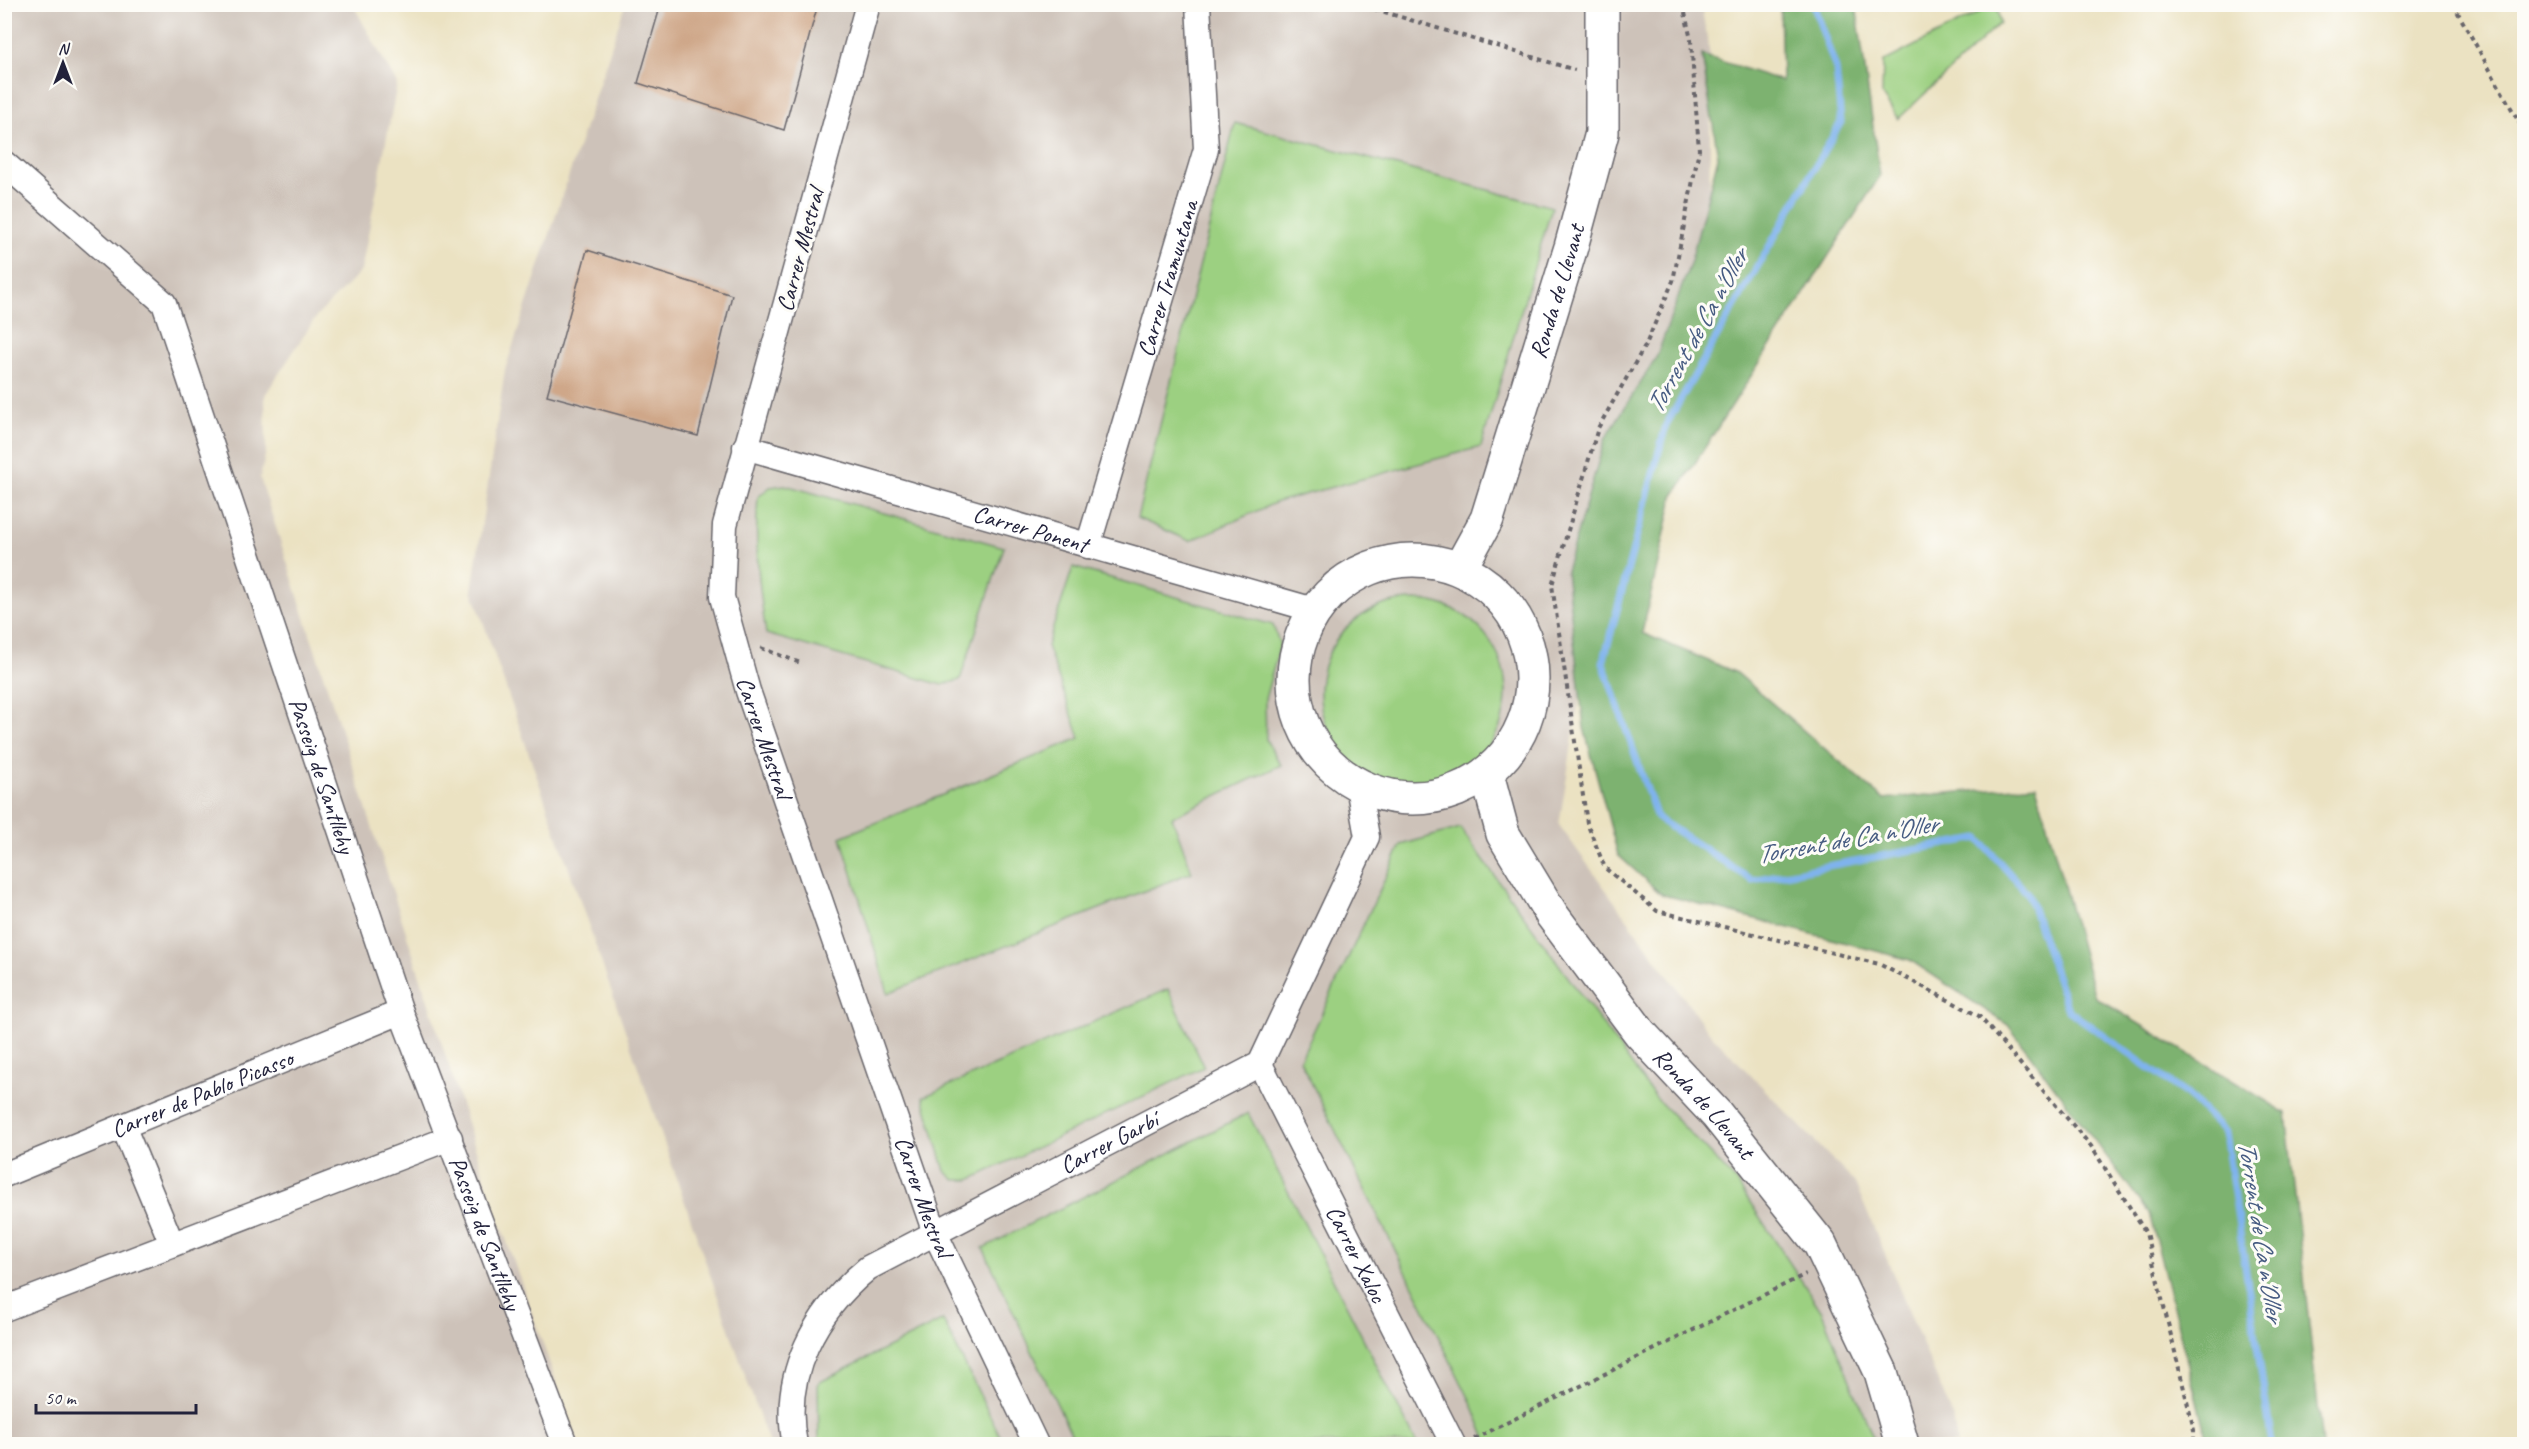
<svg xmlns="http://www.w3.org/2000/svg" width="2529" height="1449" font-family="Caveat,sans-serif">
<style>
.industrial{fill:#cdc2b9}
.green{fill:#9cd081;stroke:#5f795e;stroke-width:1.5}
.forest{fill:#7db26f;stroke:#506a55;stroke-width:1.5}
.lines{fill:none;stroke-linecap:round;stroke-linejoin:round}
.stream{stroke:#7fb3ed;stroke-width:7}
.building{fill:#cfa789}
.minor-casing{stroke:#68656a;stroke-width:27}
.secondary-casing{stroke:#68656a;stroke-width:36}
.path{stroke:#68656a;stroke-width:4;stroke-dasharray:4.5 4.5;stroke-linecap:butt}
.minor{stroke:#fff;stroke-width:24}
.secondary{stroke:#fff;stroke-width:33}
.labels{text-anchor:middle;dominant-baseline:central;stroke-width:6;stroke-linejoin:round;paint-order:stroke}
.street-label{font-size:24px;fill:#22223b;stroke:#fdfcf7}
.water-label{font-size:26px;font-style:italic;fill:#475c82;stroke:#fdfcf7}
</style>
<rect width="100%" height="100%" fill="#fdfcf7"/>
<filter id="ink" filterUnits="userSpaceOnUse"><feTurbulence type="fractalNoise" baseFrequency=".0167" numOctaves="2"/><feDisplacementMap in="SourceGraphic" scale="12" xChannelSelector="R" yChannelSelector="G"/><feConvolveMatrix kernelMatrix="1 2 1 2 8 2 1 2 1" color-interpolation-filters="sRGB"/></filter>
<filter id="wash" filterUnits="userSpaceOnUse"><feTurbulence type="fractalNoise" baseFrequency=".008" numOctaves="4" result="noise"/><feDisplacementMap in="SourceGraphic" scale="24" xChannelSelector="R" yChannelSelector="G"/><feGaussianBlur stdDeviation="1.35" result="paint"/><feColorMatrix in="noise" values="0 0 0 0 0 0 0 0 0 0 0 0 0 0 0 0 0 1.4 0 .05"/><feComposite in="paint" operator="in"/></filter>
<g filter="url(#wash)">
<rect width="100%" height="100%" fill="#ebe2c2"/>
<path class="industrial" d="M 5,5 L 353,5 L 397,84 L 361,271 L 316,317 L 265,395 L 266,451 L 260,478 L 491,1197 L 578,1444 L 5,1444 Z
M 625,5 L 1701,5 L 1711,61 L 1709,214 L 1587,651 L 1559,825 L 1708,1031 L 1855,1183 L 1953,1417 L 1957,1444 L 769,1444 L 472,590 L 505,370 Z"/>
<path class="green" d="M 1979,5 L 1997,5 L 2000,23 L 1898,119 L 1882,95 L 1883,62 L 1982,11 Z
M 1235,123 L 1552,207 L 1481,447 L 1277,502 L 1190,541 L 1137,518 Z
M 785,485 L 1004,547 L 960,680 L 942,685 L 766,634 C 759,588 754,543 758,497 L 770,487 Z
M 1073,567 L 1273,625 L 1280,645 L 1265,699 L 1266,740 L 1281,765 L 1172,817 L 1192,872 L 888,993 L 841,837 L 1080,738 L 1047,646 Z
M1320 693a93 93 0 1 1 186 0a93 93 0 1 1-186 0Z
M 1460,828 L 1655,1097 L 1736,1181 L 1822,1312 L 1876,1444 L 1488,1444 L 1472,1404 L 1300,1060 L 1401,845 Z
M 1168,989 L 1204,1067 L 970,1180 L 955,1180 L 945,1171 L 923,1097 Z
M 1248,1113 L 1417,1444 L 1076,1444 L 983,1248 Z
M 943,1320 L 1004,1444 L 819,1444 L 818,1383 Z"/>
<path class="forest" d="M 1780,5 L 1856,5 L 1880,176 L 1673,497 L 1642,633 L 1737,673 L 1883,799 L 2036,785 L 2095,997 L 2286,1113 L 2322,1444 L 2208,1444 L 2149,1213 L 2008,1025 L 1910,960 L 1661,894 L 1618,855 L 1584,728 L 1566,571 L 1605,439 L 1657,356 L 1691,261 L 1718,157 L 1702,55 L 1782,81 Z"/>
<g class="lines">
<path class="stream" d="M 1813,4 L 1836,69 L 1841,122 L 1666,425 L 1603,663 L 1657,818 L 1752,880 L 1978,838 L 2028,894 L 2068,1010 L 2190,1097 L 2225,1133 L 2272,1444"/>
</g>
<g id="blocks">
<path class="building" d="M 661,4 L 818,4 L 784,130 L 638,83 Z
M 587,250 L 732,295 L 698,436 L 547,395 Z"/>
</g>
</g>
<g filter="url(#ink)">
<use href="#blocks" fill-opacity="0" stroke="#68656a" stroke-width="1.5"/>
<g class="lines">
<g class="minor-casing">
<g id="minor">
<path id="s1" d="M 868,4 L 725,525 L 722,597 L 748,691 L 935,1233 L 1036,1444"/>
<path id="s2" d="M 4,163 L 164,303 L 401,1012 L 565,1444"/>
<path id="s3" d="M 745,447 L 1314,610"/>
<path id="s4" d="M 1088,546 L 1206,149 L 1198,4"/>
<path id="s5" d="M 1260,1064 L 1453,1444"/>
<path d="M 123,1126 L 172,1244"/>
<path id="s6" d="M 4,1175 L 401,1012"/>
<path d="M 4,1309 L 450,1138"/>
<path id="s7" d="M 795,1444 C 780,1375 816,1311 868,1268 L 1260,1064 L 1367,837 L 1358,786"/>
</g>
</g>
<g class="secondary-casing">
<g id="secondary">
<circle cx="1413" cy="679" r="119"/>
<path id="s8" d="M 1460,568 L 1487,519 L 1571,247 L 1602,133 L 1602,4"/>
<path id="s9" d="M 1487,774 L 1503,834 L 1552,915 L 1640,1033 L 1717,1115 L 1820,1244 L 1881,1372 L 1902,1444"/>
</g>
</g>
<path class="path" d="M 1358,4 L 1575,70
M 1683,4 L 1691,40 L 1699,150 L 1673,281 L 1647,342 L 1598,428 L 1552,585 L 1587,823 L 1605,868 L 1657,911 L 1879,964 L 1979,1016 L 2091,1146 L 2146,1233 L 2194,1430 L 2194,1444
M 2453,4 L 2524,131
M 761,648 L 803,664
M 1474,1439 L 1806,1274"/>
<use href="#minor" class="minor"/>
<use href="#secondary" class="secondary"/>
</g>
</g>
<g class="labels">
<g class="street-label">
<text transform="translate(800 250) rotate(-75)">Carrer Mestral</text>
<text stroke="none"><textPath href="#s4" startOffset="279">Carrer Tramuntana</textPath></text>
<text stroke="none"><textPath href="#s8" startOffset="294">Ronda de Llevant</textPath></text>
<text stroke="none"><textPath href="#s3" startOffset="297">Carrer Ponent</textPath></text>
<text stroke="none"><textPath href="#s1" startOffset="759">Carrer Mestral</textPath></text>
<text stroke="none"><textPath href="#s2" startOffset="711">Passeig de Santllehy</textPath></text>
<text stroke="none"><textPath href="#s6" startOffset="214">Carrer de Pablo Picasso</textPath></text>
<text stroke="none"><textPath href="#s9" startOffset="399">Ronda de Llevant</textPath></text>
<text stroke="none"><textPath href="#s7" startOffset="472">Carrer Garbí</textPath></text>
<text stroke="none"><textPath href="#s1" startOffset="1245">Carrer Mestral</textPath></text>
<text stroke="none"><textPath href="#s2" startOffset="1197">Passeig de Santllehy</textPath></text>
<text stroke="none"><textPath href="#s5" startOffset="213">Carrer Xaloc</textPath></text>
</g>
<g class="water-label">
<text transform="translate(1697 331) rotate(-61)">Torrent de Ca n'Oller</text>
<text transform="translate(1847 839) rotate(-10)">Torrent de Ca n'Oller</text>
<text transform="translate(2261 1231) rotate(81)">Torrent de Ca n'Oller</text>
</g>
</g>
<rect width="2529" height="1449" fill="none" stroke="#fdfcf7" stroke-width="24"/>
<g transform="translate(63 63)" stroke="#fdfcf7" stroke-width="4.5" paint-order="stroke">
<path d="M0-4.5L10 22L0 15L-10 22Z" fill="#22223b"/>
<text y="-9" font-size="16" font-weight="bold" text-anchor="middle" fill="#22223b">N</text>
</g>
<path d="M36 1404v9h160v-9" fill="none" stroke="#22223b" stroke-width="3"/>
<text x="45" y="1404" font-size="18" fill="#22223b" stroke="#fdfcf7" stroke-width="4.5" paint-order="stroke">50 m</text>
</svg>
